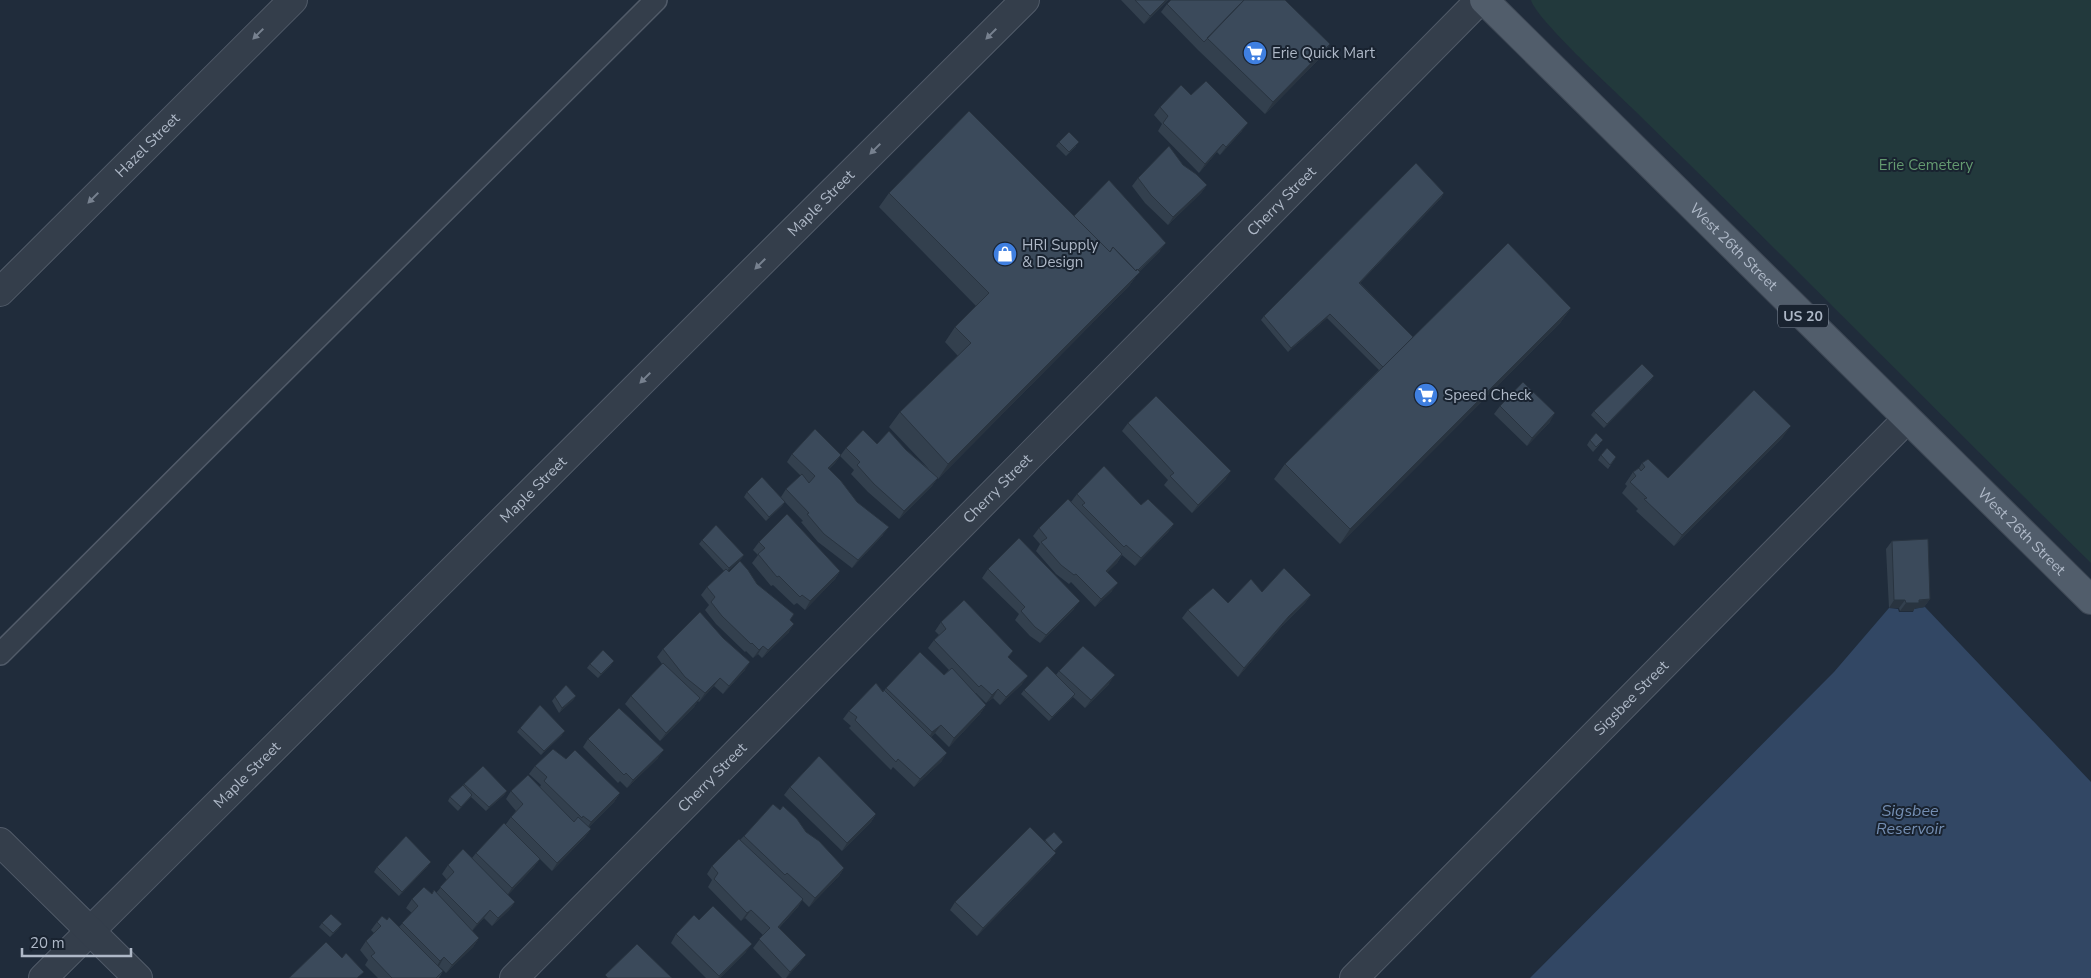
<svg xmlns="http://www.w3.org/2000/svg" width="2091" height="978" font-family="'Nunito Sans',sans-serif">
<style>
.green{fill:#22393c}
.water{fill:#324764}
.lines{fill:none;stroke-linecap:round;stroke-linejoin:round}
.service-casing{stroke:#515b69;stroke-width:24}
.minor-casing{stroke:#515b69;stroke-width:30}
.tertiary-casing{stroke:#515b69;stroke-width:30}
.primary-casing{stroke:#3d4754;stroke-width:30}
.service{stroke:#343e4b;stroke-width:21}
.minor{stroke:#343e4b;stroke-width:28}
.tertiary{stroke:#343e4b;stroke-width:28}
.primary{stroke:#515d6b;stroke-width:28}
.wall{fill:#33404e}
.shaded-wall{fill:#293440}
.building{fill:#3b4a5b;stroke:#293440}
.oneway{fill:#77818f}
.labels{text-anchor:middle;dominant-baseline:central;stroke-width:4;stroke-linejoin:round;paint-order:stroke}
.shield{fill:#192330;stroke:#818b9a;stroke-width:1}
.shield-label{font-size:14px;font-weight:bold;fill:#aeb8c7}
.poi-label{font-size:15px;fill:#aeb8c7;stroke:#192330;text-anchor:start}
.street-label{font-size:15px;fill:#aeb8c7;stroke:#192330}
.park-label{font-size:15px;fill:#649a70;stroke:#192330}
.water-label{font-size:16px;font-style:italic;fill:#748eb2;stroke:#192330}
</style>
<rect width="100%" height="100%" fill="#202c3b"/>
<path class="green" d="M 1531,0 L 2091,0 L 2091,563 C 1937,412 1786,258 1631,107 C 1613,89 1536,19 1531,0 Z"/>
<path class="water" d="M 1925,607 L 2091,782 L 2091,978 L 1530,978 L 1834,672 L 1889,608 L 1898,609 L 1899,612 L 1913,612 L 1914,609 Z"/>
<g class="lines">
<g class="service-casing">
<path id="service" d="M 0,654 L 656,0"/>
</g>
<g class="minor-casing">
<g id="minor">
<path id="s1" d="M 0,292 L 293,0"/>
<path id="s2" d="M 43,978 L 1025,0"/>
<path id="s3" d="M 1354,978 L 1907,419"/>
</g>
</g>
<g class="tertiary-casing">
<g id="tertiary">
<path d="M 0,842 L 138,978"/>
<path id="s4" d="M 514,978 L 1480,0"/>
</g>
</g>
<g class="primary-casing">
<g id="primary">
<path id="s5" d="M 1484,0 L 2091,600"/>
</g>
</g>
<use href="#service" class="service"/>
<use href="#minor" class="minor"/>
<use href="#tertiary" class="tertiary"/>
<use href="#primary" class="primary"/>
</g>
<path class="wall" d="M 1121,0 L 1168,0 L 1144,24 Z
M 1167,4 L 1330,44 L 1322,56 L 1265,114 L 1198,50 L 1161,12 Z
M 1191,95 L 1242,131 L 1220,155 L 1217,152 L 1199,173 L 1158,131 L 1162,124 L 1154,115 L 1160,107 Z
M 1059,142 L 1076,146 L 1066,156 L 1056,146 Z
M 1183,165 L 1207,185 L 1201,193 L 1168,225 L 1145,203 L 1132,186 L 1138,178 Z
M 889,193 L 1074,216 L 1160,251 L 1139,272 L 1129,286 L 938,479 L 937,479 L 932,486 L 899,519 L 868,492 L 851,474 L 854,470 L 840,456 L 846,448 L 877,444 L 906,450 L 929,469 L 889,427 L 900,412 L 958,356 L 945,342 L 955,327 L 976,306 L 879,207 Z
M 1444,193 L 1441,198 L 1360,283 L 1413,337 L 1571,308 L 1560,323 L 1340,544 L 1274,479 L 1285,464 L 1379,370 L 1327,318 L 1288,352 L 1261,320 L 1264,316 Z
M 1654,376 L 1651,380 L 1604,428 L 1591,415 L 1594,411 Z
M 1500,406 L 1550,422 L 1527,446 L 1494,414 Z
M 1128,423 L 1226,479 L 1192,513 L 1164,485 L 1168,480 L 1122,431 Z
M 1783,437 L 1674,546 L 1636,511 L 1638,509 L 1622,493 L 1627,486 L 1625,484 L 1633,472 L 1639,468 L 1642,463 L 1668,478 Z
M 1590,440 L 1600,444 L 1593,452 L 1587,445 Z
M 792,454 L 841,455 L 835,463 L 829,469 L 883,535 L 852,568 L 818,542 L 801,522 L 803,521 L 785,502 L 782,506 L 766,521 L 744,497 L 747,492 L 781,497 L 786,489 L 801,476 L 787,462 Z
M 1601,455 L 1616,457 L 1608,469 L 1598,460 Z
M 1077,494 L 1141,505 L 1174,524 L 1168,532 L 1135,566 L 1122,555 L 1117,563 L 1107,572 L 1112,591 L 1095,607 L 1071,582 L 1069,584 L 1056,574 L 1036,551 L 1040,544 L 1033,536 L 1039,528 L 1071,502 Z
M 702,540 L 744,555 L 741,559 L 728,571 L 757,584 L 790,620 L 789,632 L 762,658 L 758,654 L 753,658 L 746,651 L 745,652 L 716,624 L 705,610 L 709,605 L 701,595 L 707,587 L 724,571 L 699,544 Z
M 1892,541 L 1930,599 L 1924,607 L 1915,608 L 1913,611 L 1900,611 L 1899,608 L 1889,608 L 1886,549 Z
M 759,542 L 840,571 L 835,579 L 805,610 L 797,603 L 794,605 L 773,585 L 771,586 L 752,563 L 758,555 L 753,550 Z
M 988,569 L 1074,609 L 1040,643 L 1030,636 L 1015,620 L 1019,614 L 982,578 Z
M 1262,592 L 1311,595 L 1305,603 L 1283,625 L 1238,677 L 1182,618 L 1188,610 L 1228,603 Z
M 941,622 L 1013,651 L 1008,657 L 1022,684 L 1000,705 L 993,698 L 986,703 L 976,693 L 975,693 L 986,705 L 980,714 L 949,747 L 935,733 L 931,737 L 942,761 L 914,787 L 893,767 L 891,770 L 849,728 L 851,726 L 843,719 L 849,711 L 883,692 L 886,688 L 944,675 L 949,670 L 928,648 L 934,640 L 939,635 L 935,631 Z
M 663,649 L 745,670 L 723,694 L 714,686 L 699,702 L 698,701 L 694,707 L 660,741 L 625,704 L 631,696 L 662,664 L 657,657 Z
M 590,664 L 611,665 L 598,678 L 587,668 Z
M 1059,671 L 1109,684 L 1085,708 L 1073,697 L 1049,721 L 1021,694 L 1024,690 L 1056,675 Z
M 576,696 L 573,700 L 559,713 L 552,701 L 555,697 Z
M 520,728 L 562,735 L 541,755 L 517,732 Z
M 588,739 L 658,758 L 627,788 L 620,781 L 618,783 L 583,747 Z
M 566,759 L 620,793 L 614,802 L 589,827 L 591,829 L 585,837 L 552,871 L 540,859 L 534,867 L 508,895 L 515,902 L 509,910 L 492,926 L 484,918 L 472,931 L 479,938 L 473,947 L 446,973 L 439,966 L 443,971 L 439,978 L 378,978 L 365,965 L 368,960 L 360,950 L 366,941 L 374,933 L 371,930 L 377,922 L 387,920 L 399,927 L 412,913 L 406,908 L 412,899 L 436,893 L 447,880 L 442,874 L 448,865 L 472,858 L 476,853 L 506,824 L 511,817 L 516,811 L 506,799 L 511,791 L 540,787 L 541,785 L 529,774 L 535,766 Z
M 464,784 L 507,791 L 504,795 L 486,811 L 471,797 L 458,811 L 448,801 L 450,797 Z
M 790,787 L 876,814 L 871,822 L 842,851 L 784,795 Z
M 806,832 L 844,868 L 839,876 L 809,907 L 802,900 L 798,907 L 779,928 L 800,963 L 786,978 L 782,978 L 753,948 L 763,935 L 745,918 L 741,921 L 708,887 L 712,880 L 707,874 L 712,866 L 740,840 L 744,836 Z
M 1045,840 L 1063,842 L 1054,852 L 1050,861 L 977,936 L 950,910 L 955,902 L 1044,842 Z
M 428,866 L 399,896 L 374,872 L 377,867 Z
M 699,920 L 746,952 L 720,978 L 706,978 L 671,943 L 676,934 Z
M 322,923 L 339,928 L 330,937 L 319,927 Z"/>
<path class="shaded-wall" d="M 1166,0 L 1168,0 L 1144,24 L 1150,16 Z
M 1330,44 L 1322,56 L 1265,114 L 1273,102 Z
M 1248,123 L 1242,131 L 1220,155 L 1226,147 Z
M 1223,144 L 1217,152 L 1199,173 L 1205,164 Z
M 1207,185 L 1201,193 L 1168,225 L 1173,217 Z
M 1444,193 L 1441,198 L 1356,287 L 1359,283 Z
M 1166,243 L 1160,251 L 1139,272 L 1129,286 L 938,479 L 948,464 Z
M 1571,308 L 1560,323 L 1340,544 L 1350,529 Z
M 1330,314 L 1327,318 L 1288,352 L 1291,348 Z
M 1654,376 L 1651,380 L 1604,428 L 1607,424 Z
M 1555,413 L 1550,422 L 1527,446 L 1532,438 Z
M 1791,426 L 1783,437 L 1674,546 L 1682,535 Z
M 841,455 L 835,463 L 822,476 L 828,468 Z
M 1231,471 L 1226,479 L 1192,513 L 1198,505 Z
M 938,478 L 932,486 L 899,519 L 904,511 Z
M 785,502 L 782,506 L 766,521 L 769,517 Z
M 1174,524 L 1168,532 L 1135,566 L 1141,558 Z
M 889,527 L 883,535 L 852,568 L 858,560 Z
M 1122,554 L 1117,563 L 1101,579 L 1106,571 Z
M 744,555 L 741,559 L 726,573 L 729,568 Z
M 840,571 L 835,579 L 805,610 L 810,601 Z
M 1118,583 L 1112,591 L 1095,607 L 1101,599 Z
M 1311,595 L 1305,603 L 1283,625 L 1238,677 L 1244,668 L 1289,616 Z
M 1930,599 L 1924,607 L 1915,608 L 1913,611 L 1900,611 L 1906,603 Z
M 1894,600 L 1905,600 L 1899,608 L 1889,608 Z
M 1080,601 L 1074,609 L 1040,643 L 1046,635 Z
M 794,624 L 789,632 L 762,658 L 768,650 Z
M 763,646 L 758,654 L 753,658 L 759,650 Z
M 614,661 L 611,665 L 598,678 L 601,674 Z
M 750,662 L 745,670 L 723,694 L 729,686 Z
M 1115,675 L 1109,684 L 1085,708 L 1091,700 Z
M 1028,676 L 1022,684 L 1000,705 L 1006,697 Z
M 720,678 L 714,686 L 699,702 L 705,693 Z
M 998,689 L 993,698 L 986,703 L 992,695 Z
M 1075,694 L 1072,698 L 1049,721 L 1052,717 Z
M 576,696 L 573,700 L 559,713 L 562,708 Z
M 700,698 L 694,707 L 660,741 L 666,733 Z
M 986,705 L 980,714 L 949,747 L 954,738 Z
M 941,725 L 935,733 L 927,741 L 932,732 Z
M 565,731 L 562,735 L 541,755 L 544,751 Z
M 664,750 L 658,758 L 627,788 L 633,780 Z
M 947,753 L 942,761 L 914,787 L 920,779 Z
M 507,791 L 504,795 L 486,811 L 489,807 Z
M 620,793 L 614,802 L 585,831 L 591,822 Z
M 472,795 L 469,799 L 458,811 L 461,807 Z
M 876,814 L 871,822 L 842,851 L 847,843 Z
M 591,829 L 585,837 L 552,871 L 557,863 Z
M 1056,853 L 1050,861 L 977,936 L 983,928 Z
M 540,859 L 534,867 L 506,897 L 512,888 Z
M 431,862 L 428,866 L 399,896 L 402,892 Z
M 844,868 L 839,876 L 809,907 L 815,898 Z
M 803,899 L 798,907 L 772,935 L 778,927 Z
M 515,902 L 509,910 L 492,926 L 498,918 Z
M 490,910 L 484,918 L 471,932 L 477,924 Z
M 751,910 L 745,918 L 741,921 L 747,913 Z
M 342,924 L 339,928 L 330,937 L 333,933 Z
M 479,938 L 473,947 L 446,973 L 452,965 Z
M 752,944 L 746,952 L 720,978 L 718,978 Z
M 806,955 L 800,963 L 786,978 L 790,972 Z
M 444,957 L 439,966 L 435,969 L 440,961 Z"/>
<path class="building" d="M 1135,0 L 1166,0 L 1150,16 Z
M 1171,0 L 1244,0 L 1204,42 L 1167,4 Z
M 1244,0 L 1285,0 L 1330,44 L 1273,102 L 1207,38 Z
M 1206,81 L 1248,123 L 1226,147 L 1223,144 L 1205,164 L 1163,123 L 1168,116 L 1160,107 L 1181,85 L 1191,95 Z
M 969,111 L 1110,252 L 1113,247 L 1136,271 L 1137,269 L 1140,272 L 948,464 L 900,412 L 971,343 L 955,327 L 989,293 L 889,193 Z
M 1069,132 L 1079,142 L 1069,152 L 1059,142 Z
M 1169,146 L 1183,165 L 1196,174 L 1207,185 L 1173,217 L 1151,195 L 1138,178 Z
M 1416,163 L 1444,193 L 1359,283 L 1413,337 L 1383,367 L 1330,314 L 1291,348 L 1264,316 Z
M 1109,180 L 1166,243 L 1138,270 L 1137,269 L 1136,271 L 1113,247 L 1110,252 L 1074,216 Z
M 1508,243 L 1571,308 L 1350,529 L 1285,464 Z
M 1642,364 L 1654,376 L 1607,424 L 1594,411 Z
M 1523,382 L 1555,413 L 1532,438 L 1500,406 Z
M 1754,390 L 1791,426 L 1682,535 L 1644,499 L 1647,498 L 1630,482 L 1636,476 L 1633,472 L 1639,468 L 1641,471 L 1645,467 L 1642,463 L 1648,459 L 1668,478 Z
M 1156,396 L 1231,471 L 1198,505 L 1170,476 L 1174,473 L 1128,423 Z
M 815,429 L 841,455 L 828,468 L 841,481 L 857,502 L 889,527 L 858,560 L 824,534 L 807,514 L 809,513 L 786,489 L 802,474 L 809,483 L 815,476 L 792,454 Z
M 863,430 L 877,444 L 889,431 L 906,450 L 938,478 L 904,511 L 874,484 L 857,465 L 860,462 L 846,448 Z
M 1596,433 L 1603,440 L 1596,447 L 1590,440 Z
M 1607,448 L 1616,457 L 1610,465 L 1601,455 Z
M 1104,466 L 1141,505 L 1148,499 L 1174,524 L 1141,558 L 1126,545 L 1124,547 L 1082,505 L 1085,503 L 1077,494 Z
M 762,477 L 785,502 L 769,517 L 747,492 Z
M 1068,499 L 1122,554 L 1106,571 L 1118,583 L 1101,599 L 1076,574 L 1074,575 L 1061,565 L 1041,542 L 1047,538 L 1039,528 Z
M 787,514 L 840,571 L 810,601 L 802,595 L 800,597 L 779,576 L 777,577 L 758,554 L 765,548 L 759,542 Z
M 716,525 L 744,555 L 729,568 L 702,540 Z
M 1019,538 L 1080,601 L 1046,635 L 1035,627 L 1021,611 L 1025,607 L 988,569 Z
M 1928,539 L 1930,599 L 1919,600 L 1919,603 L 1906,603 L 1905,600 L 1894,600 L 1892,541 Z
M 740,561 L 748,570 L 757,584 L 794,614 L 790,620 L 794,624 L 768,650 L 763,646 L 759,650 L 752,643 L 751,644 L 722,616 L 711,602 L 715,597 L 707,587 L 726,569 L 729,572 Z
M 1284,568 L 1311,595 L 1289,616 L 1244,668 L 1188,610 L 1213,588 L 1228,603 L 1251,579 L 1262,592 Z
M 964,600 L 1013,651 L 1008,657 L 1028,676 L 1006,697 L 998,689 L 992,695 L 981,685 L 979,687 L 934,640 L 946,629 L 941,622 Z
M 700,612 L 723,638 L 750,662 L 729,686 L 720,678 L 705,693 L 685,677 L 663,649 Z
M 1083,646 L 1115,675 L 1091,700 L 1059,671 Z
M 603,650 L 614,661 L 601,674 L 590,664 Z
M 920,652 L 944,675 L 952,668 L 986,705 L 954,738 L 941,725 L 932,732 L 886,688 Z
M 663,663 L 700,698 L 666,733 L 631,696 Z
M 1047,666 L 1075,694 L 1052,717 L 1024,690 Z
M 876,683 L 883,692 L 884,690 L 947,753 L 920,779 L 898,759 L 896,762 L 855,720 L 857,717 L 849,711 Z
M 566,685 L 576,696 L 562,708 L 555,697 Z
M 540,705 L 565,731 L 544,751 L 520,728 Z
M 619,708 L 664,750 L 633,780 L 626,773 L 624,775 L 588,739 Z
M 553,749 L 566,759 L 575,750 L 620,793 L 591,822 L 583,816 L 582,818 L 544,781 L 547,777 L 535,766 Z
M 819,756 L 876,814 L 847,843 L 790,787 Z
M 483,766 L 507,791 L 489,807 L 464,784 Z
M 528,775 L 574,822 L 578,817 L 591,829 L 557,863 L 511,817 L 523,804 L 511,791 Z
M 463,785 L 472,795 L 461,807 L 450,797 Z
M 773,804 L 780,810 L 783,806 L 797,819 L 806,832 L 819,841 L 844,868 L 815,898 L 787,873 L 785,875 L 744,836 Z
M 504,823 L 540,859 L 512,888 L 476,853 Z
M 1030,827 L 1056,853 L 983,928 L 955,902 Z
M 1054,832 L 1063,842 L 1054,851 L 1045,840 Z
M 406,836 L 431,862 L 402,892 L 377,867 Z
M 739,839 L 803,899 L 778,927 L 806,955 L 790,972 L 759,939 L 770,928 L 751,910 L 747,913 L 714,879 L 718,873 L 712,866 Z
M 463,849 L 515,902 L 498,918 L 490,910 L 477,924 L 440,887 L 454,872 L 448,865 Z
M 424,887 L 432,894 L 434,890 L 479,938 L 452,965 L 444,957 L 440,961 L 402,923 L 418,906 L 412,899 Z
M 713,906 L 752,944 L 719,976 L 676,934 L 694,915 L 699,920 Z
M 331,914 L 342,924 L 333,933 L 322,923 Z
M 382,916 L 387,920 L 389,917 L 443,971 L 436,978 L 392,978 L 371,956 L 375,953 L 366,941 L 381,926 L 377,922 Z
M 326,942 L 342,958 L 346,953 L 364,972 L 357,978 L 289,978 Z
M 637,944 L 672,978 L 608,978 L 605,975 Z"/>
<defs><path id="oneway-solid" d="M-6-.8H1V-3.2L6.5 0L1 3.2V.8H-6Z" transform="scale(1.25)"/></defs>
<g class="oneway">
<use href="#oneway-solid" transform="translate(258 34) rotate(135)"/>
<use href="#oneway-solid" transform="translate(991 34) rotate(135)"/>
<use href="#oneway-solid" transform="translate(875 149) rotate(135)"/>
<use href="#oneway-solid" transform="translate(93 198) rotate(135)"/>
<use href="#oneway-solid" transform="translate(760 264) rotate(135)"/>
<use href="#oneway-solid" transform="translate(645 378) rotate(135)"/>
</g>
<defs>
<g id="supermarket-disc" transform="scale(1.25)"><circle r="9.5" fill="#3f7fe0" stroke="#192330"/><path d="M-6-5.5h2.5l.6 2H6L4.5 2H-2.5L-4.4-4H-6ZM-1.5 3.2a1.3 1.3 0 1 0 .1 0ZM3 3.2a1.3 1.3 0 1 0 .1 0Z" fill="#fff"/></g>
<g id="shop-disc" transform="scale(1.25)"><circle r="9.5" fill="#3f7fe0" stroke="#192330"/><path d="M-5-2.5h2.3a2.7 3.5 0 0 1 5.4 0H5L5.5 6h-11ZM-1.5-2.5h3a1.5 2.3 0 0 0-3 0Z" fill="#fff"/></g>
</defs>
<g fill-rule="evenodd">
<use href="#supermarket-disc" x="1255" y="53"/>
<use href="#shop-disc" x="1005" y="254"/>
<use href="#supermarket-disc" x="1426" y="395"/>
</g>
<g class="labels">
<rect class="shield" x="1778" y="304.5" width="50" height="23" rx="4"/>
<g class="shield-label">
<text x="1803" y="316">US 20</text>
</g>
<g class="poi-label">
<text x="1272" y="53">Erie Quick Mart</text>
<text x="1022" y="245">HRI Supply<tspan x="1022" dy="17">&amp; Design</tspan></text>
<text x="1444" y="395">Speed Check</text>
</g>
<g class="street-label">
<text stroke="none"><textPath href="#s1" startOffset="208">Hazel Street</textPath></text>
<text stroke="none"><textPath href="#s4" startOffset="1092">Cherry Street</textPath></text>
<text stroke="none"><textPath href="#s2" startOffset="1098">Maple Street</textPath></text>
<text stroke="none"><textPath href="#s5" startOffset="351">West 26th Street</textPath></text>
<text stroke="none"><textPath href="#s2" startOffset="692">Maple Street</textPath></text>
<text stroke="none"><textPath href="#s4" startOffset="688">Cherry Street</textPath></text>
<text stroke="none"><textPath href="#s5" startOffset="756">West 26th Street</textPath></text>
<text stroke="none"><textPath href="#s3" startOffset="394">Sigsbee Street</textPath></text>
<text stroke="none"><textPath href="#s2" startOffset="288">Maple Street</textPath></text>
<text stroke="none"><textPath href="#s4" startOffset="282">Cherry Street</textPath></text>
</g>
<g class="park-label">
<text x="1926" y="165">Erie Cemetery</text>
</g>
<g class="water-label">
<text x="1910" y="811">Sigsbee<tspan x="1910" dy="18">Reservoir</tspan></text>
</g>
</g>
<path d="M22 948v8h109v-8" fill="none" stroke="#aeb8c7" stroke-width="2.5"/>
<text x="30" y="948" font-size="15" fill="#aeb8c7" stroke="#192330" stroke-width="4" paint-order="stroke">20 m</text>
</svg>
